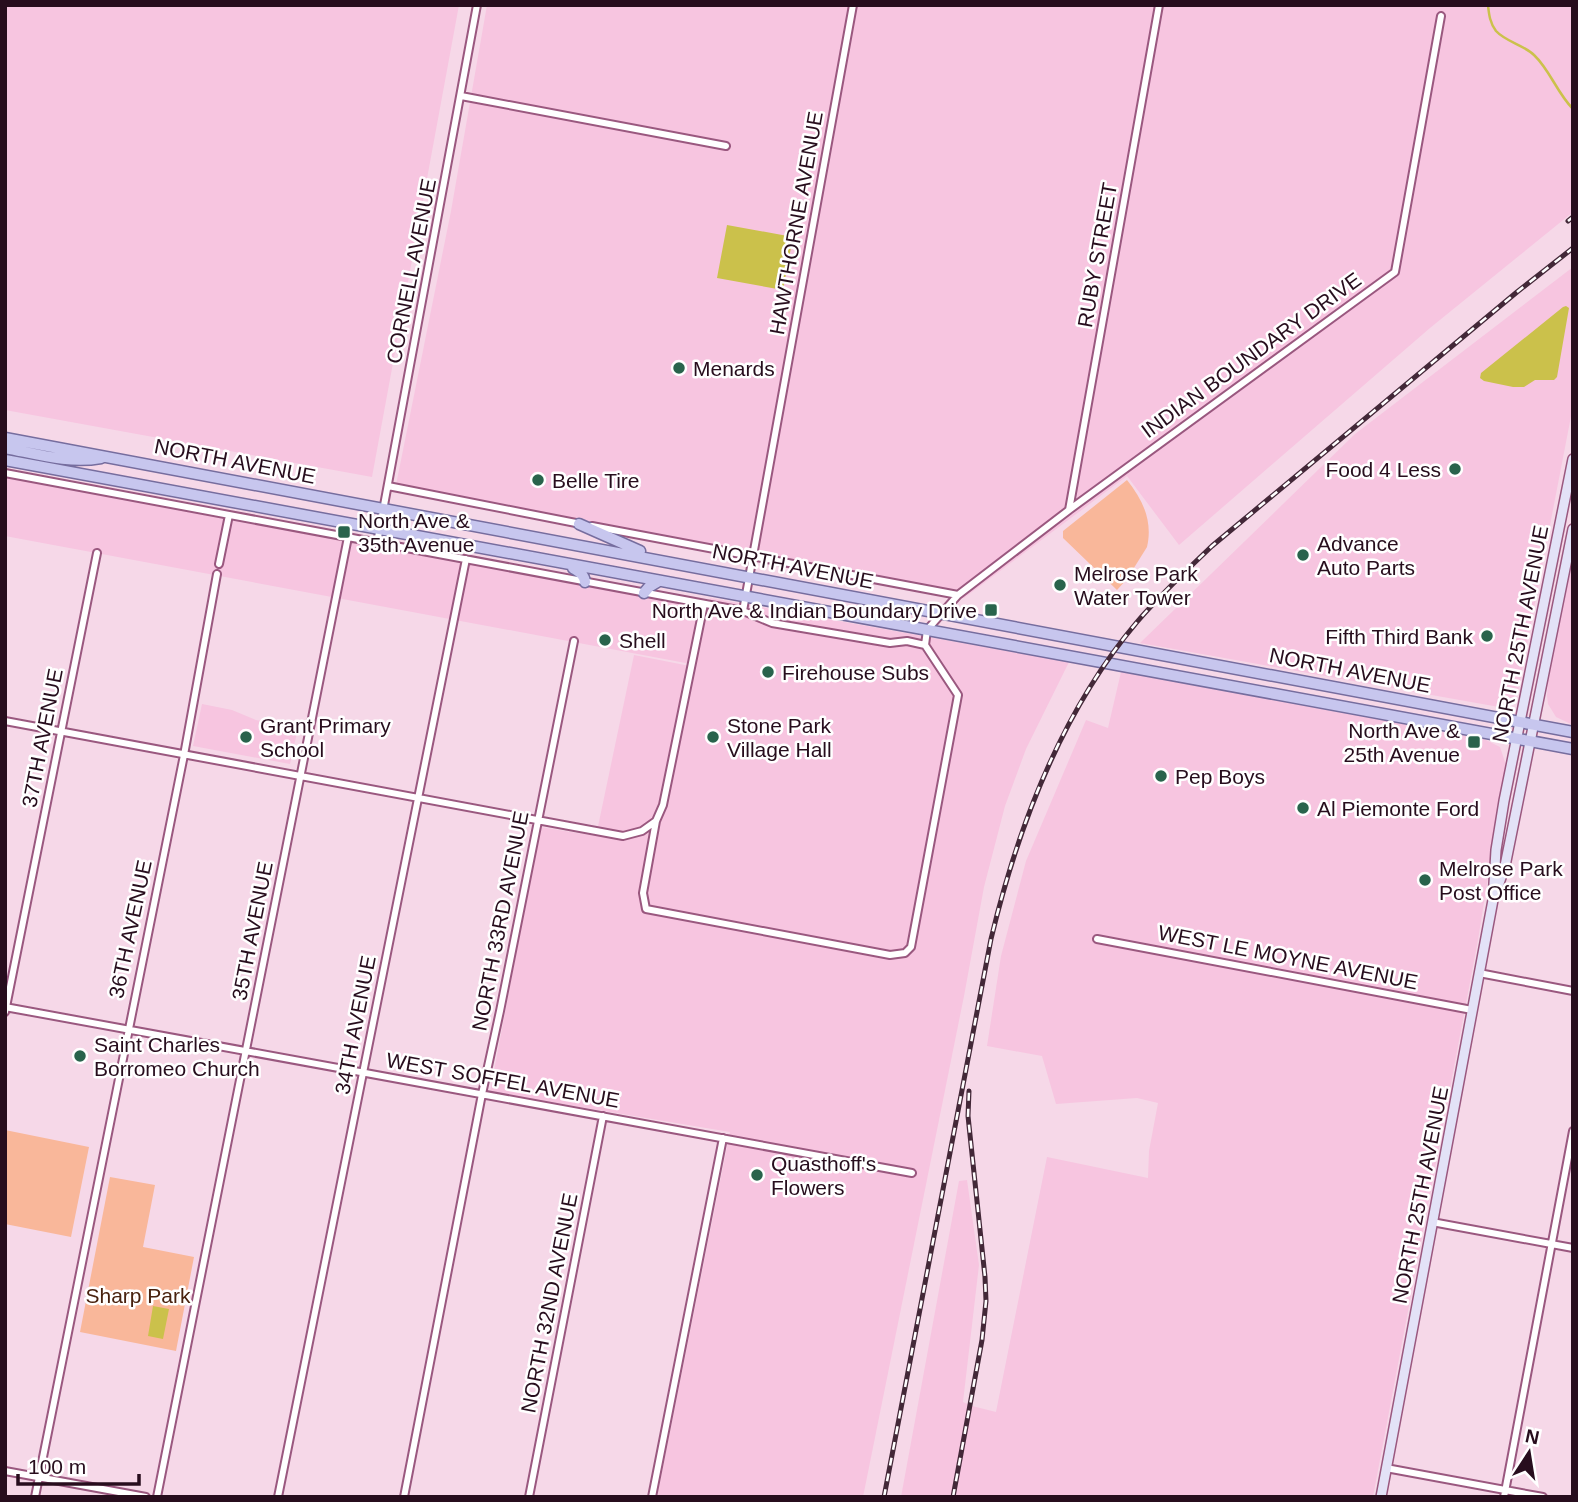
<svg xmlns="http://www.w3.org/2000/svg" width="1578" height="1502" font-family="Arial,sans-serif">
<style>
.built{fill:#f7c5e0}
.green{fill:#f9b79a}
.water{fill:#cbc14b}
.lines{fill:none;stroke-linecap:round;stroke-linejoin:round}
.stream{stroke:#cbc14b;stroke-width:2.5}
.street-casing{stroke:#9a587f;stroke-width:10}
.secondary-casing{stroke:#9a587f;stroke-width:12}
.primary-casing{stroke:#766d9e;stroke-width:13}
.street{stroke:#fff;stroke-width:6}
.secondary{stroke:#e3e2f7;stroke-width:9}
.primary{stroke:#c7c6ee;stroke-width:10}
.rail-casing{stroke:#432838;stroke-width:5}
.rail{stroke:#fff;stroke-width:2.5;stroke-dasharray:8;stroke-linecap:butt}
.poi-dot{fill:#29634c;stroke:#fff;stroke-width:2.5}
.labels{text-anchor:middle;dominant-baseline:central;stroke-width:5;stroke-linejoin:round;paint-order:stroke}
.street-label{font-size:21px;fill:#270d1d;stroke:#fff}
.poi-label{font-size:21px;fill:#270d1d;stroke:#fff;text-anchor:start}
.park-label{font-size:21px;fill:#48210e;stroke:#fff}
</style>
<rect width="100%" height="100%" fill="#f6d8e8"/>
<path class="built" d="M 5,5 L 459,5 L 372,477 L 5,410 Z
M 487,5 L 1573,5 L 1573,212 L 1430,328 L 1179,545 L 1127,476 L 964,598 L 924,591 L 744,550 L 396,485 L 451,211 Z
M 1573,267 L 1573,406 L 1517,696 L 1499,707 L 1140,643 L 1355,434 Z
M 5,473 L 704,604 L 691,664 L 5,536 Z
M 1573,555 L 1573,725 L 1556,717 L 1548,704 L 1547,696 L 1548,681 Z
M 710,598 L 1069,662 L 1026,749 L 1005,806 L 984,887 L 964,996 L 863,1497 L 657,1497 L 730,1132 L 490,1092 L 540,827 L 596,836 L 634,655 L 695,667 Z
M 1121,672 L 1484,739 L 1500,747 L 1506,765 L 1478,940 L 1373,1497 L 901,1497 L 959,1181 L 967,1180 L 979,1265 L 963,1402 L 972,1406 L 996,1412 L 1047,1157 L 1148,1178 L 1149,1151 L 1158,1103 L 1137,1098 L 1056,1104 L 1042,1056 L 987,1046 L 1001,956 L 1026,861 L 1086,720 L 1108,728 Z
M 202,704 L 232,710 L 256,720 L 298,728 L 290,764 L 193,746 Z"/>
<path class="green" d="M 1127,480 C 1143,500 1153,521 1147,547 L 1127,579 L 1117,590 L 1063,538 L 1063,531 Z
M 5,1130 L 89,1147 L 71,1237 L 5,1224 Z
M 110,1177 L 155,1185 L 143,1247 L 194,1257 L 176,1351 L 80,1332 Z"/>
<path class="water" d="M 727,225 L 793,237 L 783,290 L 717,278 Z
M 1566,306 L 1569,308 L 1557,377 L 1554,380 L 1535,380 L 1524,387 L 1513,387 L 1484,381 L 1480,378 L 1481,373 L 1563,307 Z
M 153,1306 L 169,1309 L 163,1339 L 148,1336 Z"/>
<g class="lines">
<path class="stream" d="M 1488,5 C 1489,15 1490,23 1496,31 C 1506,42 1524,45 1534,55 C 1550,70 1557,93 1573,109"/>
<g class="street-casing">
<path id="street" d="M 461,96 L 726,146
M 5,473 L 743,611 L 772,623 L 890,643 L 907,641 L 925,645
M 388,486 L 581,524
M 1069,510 L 1159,5
M 592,526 L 958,595
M 377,543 L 477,5
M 219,564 L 229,515
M 704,604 L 663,805 L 656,821 L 643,893 L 646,909 L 890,955 L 905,953 L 911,947 L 958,695 L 925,645 L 927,630 L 958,595 L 1069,510 L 1395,272 L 1441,16
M 743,611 L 853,5
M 5,721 L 623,836 L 642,831 L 656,821
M 1097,939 L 1472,1010
M 1479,973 L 1573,991
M 5,1007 L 912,1173
M 5,1012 L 97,553
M 1432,1222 L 1573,1248
M 1386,1468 L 1543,1497
M 5,1471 L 146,1497
M 35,1497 L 184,755 L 217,574
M 157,1497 L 348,537
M 278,1497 L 466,559
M 404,1497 L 482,1094 L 500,1011 L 574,641
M 529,1497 L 603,1116
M 652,1497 L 723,1138
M 1504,1497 L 1573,1131"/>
</g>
<g class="secondary-casing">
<path id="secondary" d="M 1497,889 L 1505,866 L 1573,529
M 1381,1497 L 1493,900 L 1496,850 L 1504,801 L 1573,459"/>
</g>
<g class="primary-casing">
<path id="primary" d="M 5,438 L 1573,732
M 5,448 C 37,454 69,464 101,458
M 5,460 L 1573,749
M 579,524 L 640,551
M 573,568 C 579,572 584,574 585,582
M 644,593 L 649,587 L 659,581"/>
</g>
<use href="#street" class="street"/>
<use href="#secondary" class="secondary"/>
<use href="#primary" class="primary"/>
<g class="rail-casing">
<path id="rail" d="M 1568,221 L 1573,217
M 884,1497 L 991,939 C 1018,826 1061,712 1137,622 C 1160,595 1187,570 1212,546 L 1517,292 L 1573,248
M 953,1497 L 982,1340 L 986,1301 L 985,1277 L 968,1116 L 969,1091"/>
</g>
<use href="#rail" class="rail"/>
</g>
<g class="poi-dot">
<circle cx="679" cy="368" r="7"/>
<circle cx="1455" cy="469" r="7"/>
<circle cx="538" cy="480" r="7"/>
<rect x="337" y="525" width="14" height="14" rx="3.5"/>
<circle cx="1303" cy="555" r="7"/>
<circle cx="1060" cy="585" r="7"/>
<rect x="984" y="603" width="14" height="14" rx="3.5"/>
<circle cx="1487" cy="636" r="7"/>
<circle cx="605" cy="640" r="7"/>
<circle cx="768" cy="672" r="7"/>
<circle cx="246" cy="737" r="7"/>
<circle cx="713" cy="737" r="7"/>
<rect x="1467" y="735" width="14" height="14" rx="3.5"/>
<circle cx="1161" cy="776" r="7"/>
<circle cx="1303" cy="808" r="7"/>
<circle cx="1425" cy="880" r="7"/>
<circle cx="80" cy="1056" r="7"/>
<circle cx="757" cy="1175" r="7"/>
</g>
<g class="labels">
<g class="street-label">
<text transform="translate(796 223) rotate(-80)">HAWTHORNE AVENUE</text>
<text transform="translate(1097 255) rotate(-80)">RUBY STREET</text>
<text transform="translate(411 271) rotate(-79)">CORNELL AVENUE</text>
<text transform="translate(1251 355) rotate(-36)">INDIAN BOUNDARY DRIVE</text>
<text transform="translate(235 461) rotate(11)">NORTH AVENUE</text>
<text transform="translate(793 566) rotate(11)">NORTH AVENUE</text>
<text transform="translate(1520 634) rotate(-79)">NORTH 25TH AVENUE</text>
<text transform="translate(1350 670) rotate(11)">NORTH AVENUE</text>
<text transform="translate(42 738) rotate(-79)">37TH AVENUE</text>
<text transform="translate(500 921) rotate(-79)">NORTH 33RD AVENUE</text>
<text transform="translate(130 929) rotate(-78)">36TH AVENUE</text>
<text transform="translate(252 931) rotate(-79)">35TH AVENUE</text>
<text transform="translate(1288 957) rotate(11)">WEST LE MOYNE AVENUE</text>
<text transform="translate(355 1025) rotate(-79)">34TH AVENUE</text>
<text transform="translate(503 1080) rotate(10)">WEST SOFFEL AVENUE</text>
<text transform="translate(1420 1195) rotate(-79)">NORTH 25TH AVENUE</text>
<text transform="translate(549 1303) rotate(-79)">NORTH 32ND AVENUE</text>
</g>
<g class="poi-label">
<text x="693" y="368">Menards</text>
<text x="1441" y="469" text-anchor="end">Food 4 Less</text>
<text x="552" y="480">Belle Tire</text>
<text x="358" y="520">North Ave &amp;<tspan x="358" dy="24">35th Avenue</tspan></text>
<text x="1317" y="543">Advance<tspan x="1317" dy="24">Auto Parts</tspan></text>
<text x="1074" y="573">Melrose Park<tspan x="1074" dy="24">Water Tower</tspan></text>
<text x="977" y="610" text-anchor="end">North Ave &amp; Indian Boundary Drive</text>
<text x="1473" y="636" text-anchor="end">Fifth Third Bank</text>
<text x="619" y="640">Shell</text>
<text x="782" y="672">Firehouse Subs</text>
<text x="260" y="725">Grant Primary<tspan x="260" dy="24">School</tspan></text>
<text x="727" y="725">Stone Park<tspan x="727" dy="24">Village Hall</tspan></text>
<text x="1460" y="730" text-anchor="end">North Ave &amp;<tspan x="1460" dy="24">25th Avenue</tspan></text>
<text x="1175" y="776">Pep Boys</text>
<text x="1317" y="808">Al Piemonte Ford</text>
<text x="1439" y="868">Melrose Park<tspan x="1439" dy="24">Post Office</tspan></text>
<text x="94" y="1044">Saint Charles<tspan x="94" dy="24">Borromeo Church</tspan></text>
<text x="771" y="1163">Quasthoff's<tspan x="771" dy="24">Flowers</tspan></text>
</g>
<g class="park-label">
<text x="138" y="1295">Sharp Park</text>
</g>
</g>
<rect width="1578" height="1502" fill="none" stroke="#270d1d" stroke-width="14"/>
<g transform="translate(1529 1453) rotate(12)" stroke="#ffffff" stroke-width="5" paint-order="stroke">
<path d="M0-5L12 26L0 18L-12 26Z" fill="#270d1d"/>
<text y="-10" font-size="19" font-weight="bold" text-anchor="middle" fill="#270d1d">N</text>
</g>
<path d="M18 1474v10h121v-10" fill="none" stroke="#270d1d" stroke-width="3.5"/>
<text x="28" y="1474" font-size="21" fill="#270d1d" stroke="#ffffff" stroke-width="5" paint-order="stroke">100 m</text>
</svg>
